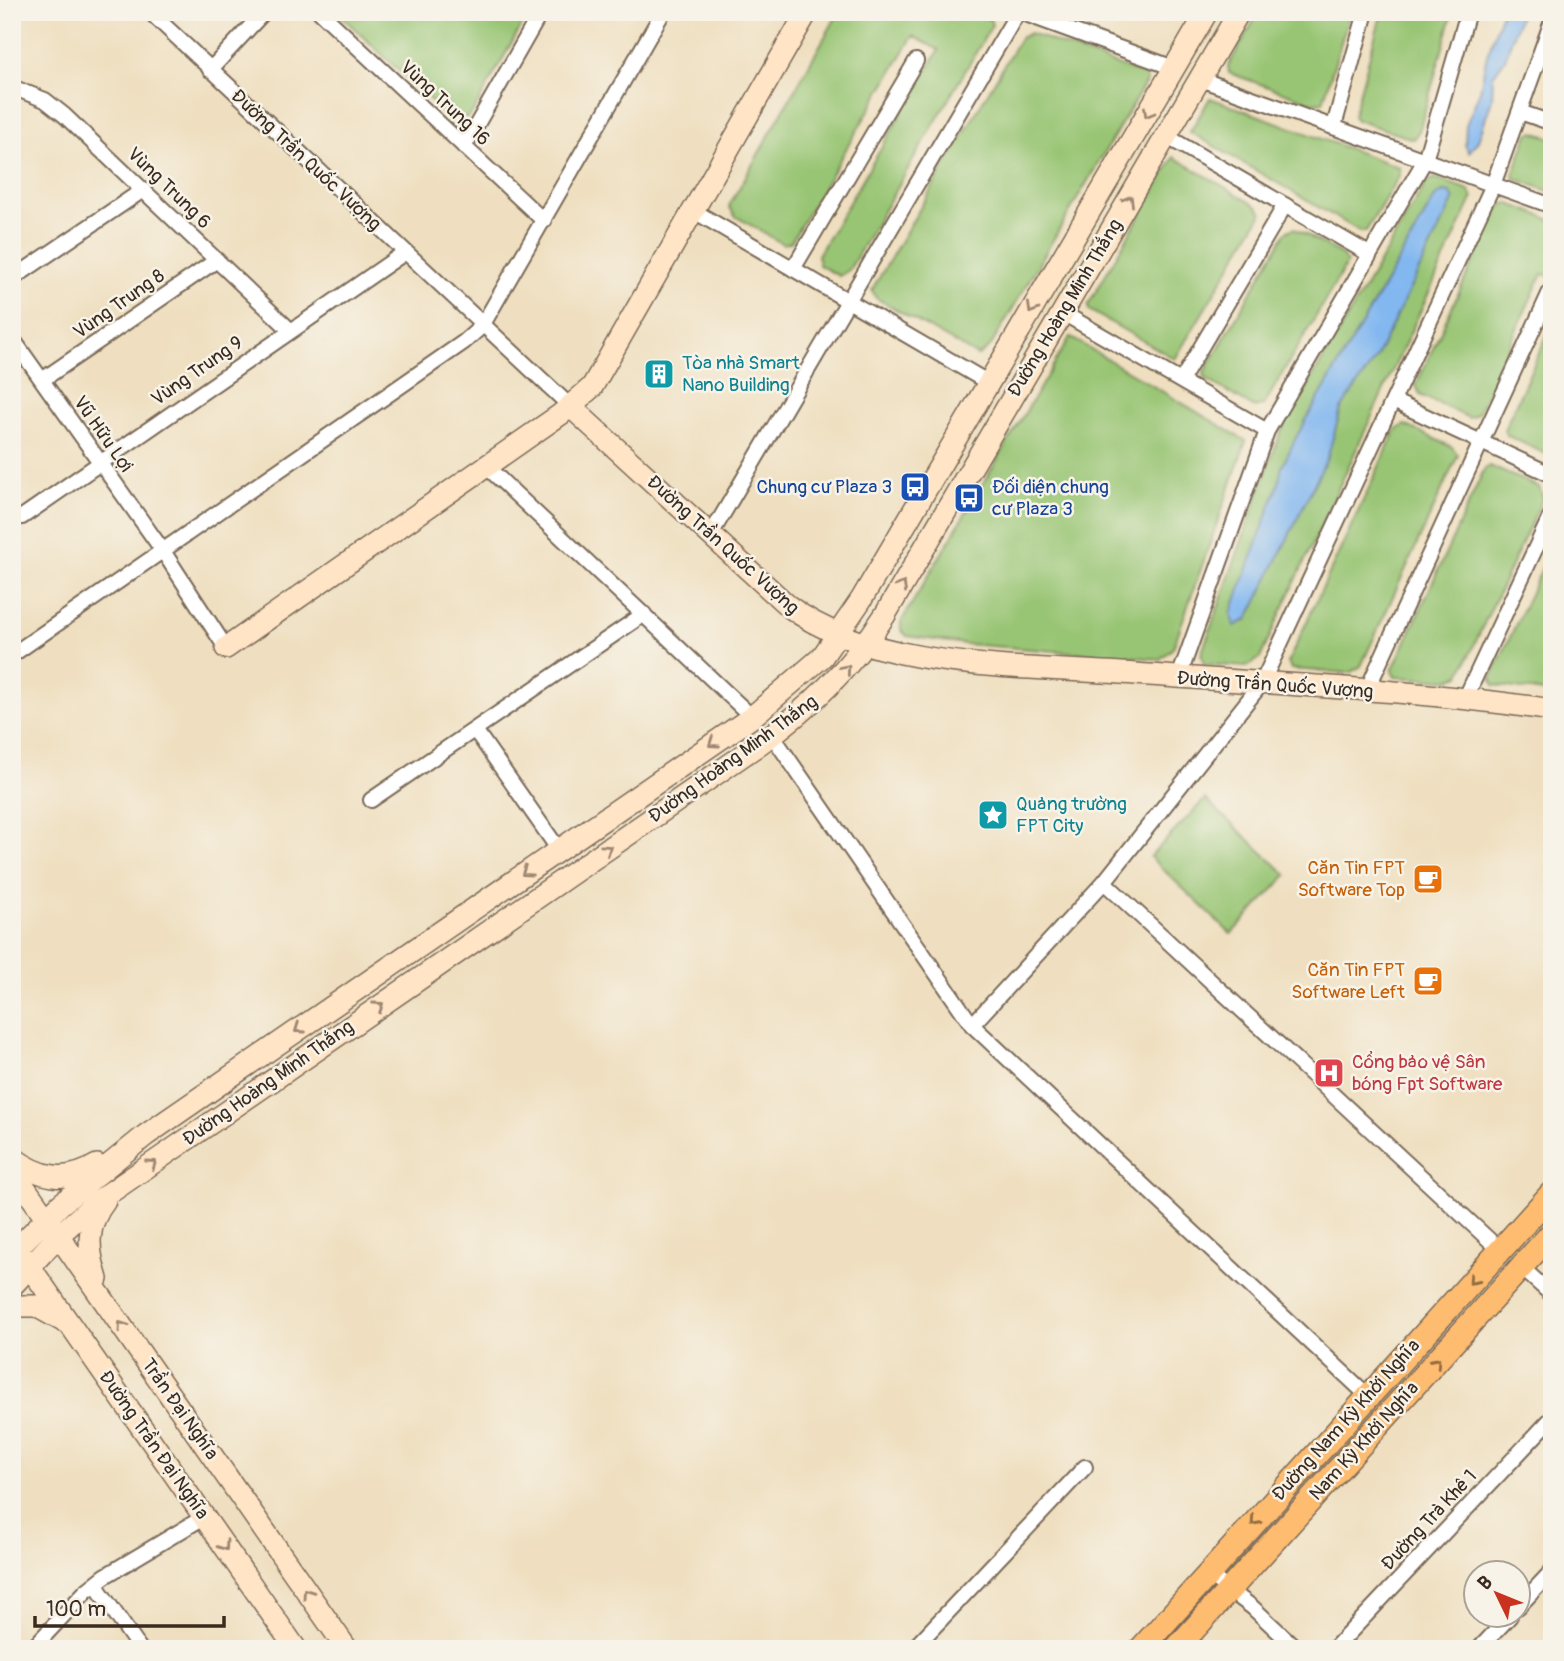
<svg xmlns="http://www.w3.org/2000/svg" width="1564" height="1661" font-family="Pangolin,sans-serif">
<style>
.green{fill:#98c573;stroke:#6a7848;stroke-width:2}
.water{fill:#82b7f0;stroke:#5e7087;stroke-width:2}
.lines{fill:none;stroke-linecap:round;stroke-linejoin:round}
.street-casing{stroke:#7a6957;stroke-width:18}
.secondary-casing{stroke:#7a6957;stroke-width:24}
.primary-casing{stroke:#7a6957;stroke-width:26}
.street{stroke:#fff;stroke-width:14}
.secondary{stroke:#ffe4c6;stroke-width:21}
.primary{stroke:#febc70;stroke-width:23}
.oneway{stroke:#9d8772}
.oneway2{stroke:#936c43}
.labels{text-anchor:middle;dominant-baseline:central;stroke-width:5;stroke-linejoin:round;paint-order:stroke}
.street-label{font-size:19px;fill:#3b2a1e;stroke:#f7f3e8}
.culture-label{font-size:19px;fill:#0d838f;stroke:#f7f3e8;text-anchor:start}
.transit-label{font-size:19px;fill:#164399;stroke:#f7f3e8;text-anchor:end}
.food-label{font-size:19px;fill:#c56008;stroke:#f7f3e8;text-anchor:end}
.health-label{font-size:19px;fill:#be3a42;stroke:#f7f3e8;text-anchor:start}
</style>
<rect width="100%" height="100%" fill="#f7f3e8"/>
<filter id="ink" filterUnits="userSpaceOnUse"><feTurbulence type="fractalNoise" baseFrequency=".0143" numOctaves="2"/><feDisplacementMap in="SourceGraphic" scale="14" xChannelSelector="R" yChannelSelector="G"/><feConvolveMatrix kernelMatrix="1 2 1 2 8 2 1 2 1" color-interpolation-filters="sRGB"/></filter>
<filter id="wash" filterUnits="userSpaceOnUse"><feTurbulence type="fractalNoise" baseFrequency=".00686" numOctaves="4" result="noise"/><feDisplacementMap in="SourceGraphic" scale="28" xChannelSelector="R" yChannelSelector="G"/><feGaussianBlur stdDeviation="1.57" result="paint"/><feColorMatrix in="noise" values="0 0 0 0 0 0 0 0 0 0 0 0 0 0 0 0 0 1.4 0 .05"/><feComposite in="paint" operator="in"/></filter>
<g filter="url(#wash)">
<rect width="100%" height="100%" fill="#efdfc0"/>
<path class="green" d="M 337,12 L 529,12 L 473,112 C 466,120 457,123 448,117 Z
M 839,12 L 974,12 L 990,19 L 992,25 L 849,270 L 839,276 L 819,265 L 818,255 L 939,50 L 913,36 L 791,242 L 783,244 L 735,216 L 729,206 Z
M 1259,12 L 1350,12 L 1323,102 L 1314,103 L 1229,73 L 1228,66 Z
M 1382,12 L 1453,12 L 1419,131 L 1413,139 L 1356,120 L 1353,116 Z
M 1030,33 L 1144,75 L 1147,80 L 990,347 L 978,356 L 876,298 L 872,290 L 1020,38 Z
M 1210,98 L 1399,167 L 1400,174 L 1366,231 L 1361,232 L 1190,132 Z
M 1533,132 L 1552,138 L 1552,192 L 1516,179 L 1513,175 L 1528,134 Z
M 1174,157 L 1258,207 L 1262,213 L 1175,359 L 1089,310 L 1088,305 Z
M 1435,178 L 1469,190 L 1473,197 L 1260,658 L 1247,667 L 1204,664 L 1201,655 L 1281,431 L 1426,183 Z
M 1507,203 L 1552,220 L 1552,277 L 1542,274 L 1478,413 L 1469,418 L 1420,395 L 1416,385 L 1498,208 Z
M 1294,228 L 1341,254 L 1347,263 L 1264,405 L 1255,408 L 1206,379 L 1204,373 L 1286,232 Z
M 1552,325 L 1552,457 L 1508,436 L 1504,430 Z
M 1070,337 L 1246,441 L 1173,648 L 1160,659 L 965,644 L 907,636 L 901,630 L 901,622 Z
M 1405,425 L 1452,447 L 1458,455 L 1361,666 L 1350,673 L 1291,669 L 1288,662 L 1396,430 Z
M 1489,466 L 1539,487 L 1543,498 L 1460,675 L 1448,680 L 1395,677 L 1392,671 L 1484,470 Z
M 1552,547 L 1552,693 L 1494,685 L 1491,678 Z
M 1205,799 L 1287,875 L 1231,934 L 1150,857 Z"/>
<path class="water" d="M 1502,12 L 1521,12 L 1505,59 L 1493,76 L 1492,99 L 1478,141 L 1469,152 L 1465,145 L 1466,125 L 1480,91 L 1486,59 Z
M 1443,192 L 1450,193 L 1454,199 L 1376,358 L 1341,409 L 1328,456 L 1259,597 L 1247,620 L 1234,626 L 1231,614 L 1279,483 L 1281,469 L 1295,439 L 1436,196 Z"/>
</g>
<g filter="url(#ink)">
<g class="lines">
<g class="street-casing">
<path id="street" d="M 150,12 L 571,407
M 320,12 L 544,221
M 1020,12 L 1174,68
M 210,70 L 264,12
M 1200,79 L 1552,206
M 12,87 L 45,100 L 64,115 L 290,330
M 1520,112 L 1552,123
M 1334,126 L 1366,12
M 1166,136 L 1369,254
M 464,147 L 541,12
M 694,211 L 989,383
M 793,269 L 916,61
M 12,279 L 143,190
M 1063,313 L 1267,431
M 12,338 L 163,551 L 226,648
M 42,380 L 217,260
M 1181,381 L 1285,205
M 1393,401 L 1552,475
M 487,467 L 752,717
M 12,518 L 22,517 L 404,253
M 710,536 L 1018,12
M 12,655 L 464,342 L 482,326 L 663,12
M 1179,677 L 1267,431 L 1425,160 L 1468,12
M 1366,692 L 1551,290
M 1465,699 L 1552,513
M 475,730 L 559,850
M 772,735 L 972,1025 L 1368,1396
M 371,800 L 644,614
M 1104,882 L 1500,1250
M 972,1025 L 1104,882 L 1262,683 L 1493,185 L 1552,21
M 1521,1267 L 1552,1295
M 1208,1574 L 1252,1607 L 1297,1649
M 95,1584 L 140,1649
M 1518,1607 L 1552,1571
M 32,1649 L 86,1591 L 105,1576 L 204,1517
M 913,1649 L 1085,1467
M 1334,1649 L 1552,1418
M 1479,1649 L 1510,1616"/>
</g>
<g class="secondary-casing">
<path id="secondary" d="M 571,407 L 787,605 C 873,672 1029,666 1135,674 C 1273,684 1414,689 1552,710
M 226,648 L 561,414 L 592,387 L 807,12
M 12,1157 C 40,1178 66,1184 97,1165
M 12,1169 L 347,1649
M 12,1253 L 61,1204 L 146,1135 L 752,717 L 822,657 L 861,600 L 1207,12
M 23,1257 L 296,1649
M 97,1279 C 88,1250 85,1227 105,1201
M 12,1286 L 59,1235 L 95,1203 L 758,745 C 810,708 851,668 885,615 L 1239,12
M 12,1306 L 36,1306 L 63,1321"/>
</g>
<g class="primary-casing">
<path id="primary" d="M 1141,1649 L 1552,1193
M 1176,1649 L 1552,1233"/>
</g>
<use href="#street" class="street"/>
<use href="#secondary" class="secondary"/>
<use href="#primary" class="primary"/>
</g>
<defs><path id="oneway-chevron" d="M-2-3.5L2.5 0L-2 3.5" fill="none" stroke-width="1.6" stroke-linecap="round" stroke-linejoin="round" transform="scale(1.75)"/></defs>
<g class="oneway">
<use href="#oneway-chevron" transform="translate(1148 113) rotate(120)"/>
<use href="#oneway-chevron" transform="translate(1129 200) rotate(-60)"/>
<use href="#oneway-chevron" transform="translate(1032 309) rotate(120)"/>
<use href="#oneway-chevron" transform="translate(902 586) rotate(-60)"/>
<use href="#oneway-chevron" transform="translate(846 669) rotate(-49)"/>
<use href="#oneway-chevron" transform="translate(713 743) rotate(145)"/>
<use href="#oneway-chevron" transform="translate(607 849) rotate(-34)"/>
<use href="#oneway-chevron" transform="translate(526 872) rotate(145)"/>
<use href="#oneway-chevron" transform="translate(379 1006) rotate(-35)"/>
<use href="#oneway-chevron" transform="translate(299 1029) rotate(145)"/>
<use href="#oneway-chevron" transform="translate(152 1164) rotate(-35)"/>
<use href="#oneway-chevron" transform="translate(122 1326) rotate(-125)"/>
<use href="#oneway-chevron" transform="translate(224 1546) rotate(55)"/>
<use href="#oneway-chevron" transform="translate(307 1593) rotate(-125)"/>
</g>
<g class="oneway2">
<use href="#oneway-chevron" transform="translate(1473 1280) rotate(132)"/>
<use href="#oneway-chevron" transform="translate(1436 1362) rotate(-48)"/>
<use href="#oneway-chevron" transform="translate(1255 1521) rotate(132)"/>
</g>
</g>
<defs>
<g id="building-square" transform="scale(1.575)"><rect x="-9" y="-9" width="18" height="18" rx="4" fill="#0f9aa8" stroke="#f7f3e8"/><path d="M-4-6H4V6H1V3H-1V6H-4ZM-2.5-4.3h1.7v1.8h-1.7ZM.8-4.3h1.7v1.8H.8ZM-2.5-1h1.7V.8h-1.7ZM.8-1h1.7V.8H.8Z" fill="#fff"/></g>
<g id="bus-square" transform="scale(1.575)"><rect x="-9" y="-9" width="18" height="18" rx="4" fill="#1a4fb4" stroke="#f7f3e8"/><path d="M-5-6H5V4H4V6H2V4H-2V6H-4V4H-5ZM-3.5-4V0h7V-4ZM-3.5 1.2v1.5H-2V1.2ZM2 1.2v1.5H3.5V1.2Z" fill="#fff"/></g>
<g id="sight-square" transform="scale(1.575)"><rect x="-9" y="-9" width="18" height="18" rx="4" fill="#0f9aa8" stroke="#f7f3e8"/><path d="M0-6L1.8-2.2L6-1.7L2.9 1.2L3.7 5.4L0 3.3L-3.7 5.4L-2.9 1.2L-6-1.7L-1.8-2.2Z" fill="#fff"/></g>
<g id="cafe-square" transform="scale(1.575)"><rect x="-9" y="-9" width="18" height="18" rx="4" fill="#e8710a" stroke="#f7f3e8"/><path d="M-5.5-4.5H6V0H3Q3 3.5 0 3.5H-2.5Q-5.5 3.5-5.5 0ZM3-3.2v2h1.7v-2ZM-6 4.5H4V6H-6Z" fill="#fff"/></g>
<g id="hospital-square" transform="scale(1.575)"><rect x="-9" y="-9" width="18" height="18" rx="4" fill="#e0444e" stroke="#f7f3e8"/><path d="M-5-5h3v3.5h4V-5h3V5h-3V1.5h-4V5h-3Z" fill="#fff"/></g>
</defs>
<g fill-rule="evenodd">
<use href="#building-square" x="659" y="374"/>
<use href="#bus-square" x="915" y="487"/>
<use href="#bus-square" x="969" y="498"/>
<use href="#sight-square" x="993" y="815"/>
<use href="#cafe-square" x="1428" y="879"/>
<use href="#cafe-square" x="1428" y="981"/>
<use href="#hospital-square" x="1329" y="1073"/>
</g>
<g class="labels">
<g class="street-label">
<text transform="translate(445 103) rotate(43)">Vùng Trung 16</text>
<text transform="translate(306 160) rotate(43)">Đường Trần Quốc Vượng</text>
<text transform="translate(169 188) rotate(44)">Vùng Trung 6</text>
<text transform="translate(119 304) rotate(-35)">Vùng Trung 8</text>
<text transform="translate(1065 308) rotate(-59)">Đường Hoàng Minh Thắng</text>
<text transform="translate(197 371) rotate(-35)">Vùng Trung 9</text>
<text transform="translate(103 434) rotate(55)">Vũ Hữu Lợi</text>
<text transform="translate(723 545) rotate(42)">Đường Trần Quốc Vượng</text>
<text transform="translate(1275 685) rotate(4)">Đường Trần Quốc Vượng</text>
<text transform="translate(733 759) rotate(-36)">Đường Hoàng Minh Thắng</text>
<text transform="translate(268 1083) rotate(-35)">Đường Hoàng Minh Thắng</text>
<text transform="translate(180 1409) rotate(55)">Trần Đại Nghĩa</text>
<text transform="translate(1346 1420) rotate(-48)">Đường Nam Kỳ Khởi Nghĩa</text>
<text transform="translate(1364 1441) rotate(-48)">Nam Kỳ Khởi Nghĩa</text>
<text transform="translate(154 1445) rotate(55)">Đường Trần Đại Nghĩa</text>
<text transform="translate(1429 1520) rotate(-47)">Đường Trà Khê 1</text>
</g>
<g class="culture-label">
<text x="682" y="363">Tòa nhà Smart<tspan x="682" dy="22">Nano Building</tspan></text>
<text x="1016" y="804">Quảng trường<tspan x="1016" dy="22">FPT City</tspan></text>
</g>
<g class="transit-label">
<text x="892" y="487">Chung cư Plaza 3</text>
<text x="992" y="487" text-anchor="start">Đối diện chung<tspan x="992" dy="22">cư Plaza 3</tspan></text>
</g>
<g class="food-label">
<text x="1405" y="868">Căn Tin FPT<tspan x="1405" dy="22">Software Top</tspan></text>
<text x="1405" y="970">Căn Tin FPT<tspan x="1405" dy="22">Software Left</tspan></text>
</g>
<g class="health-label">
<text x="1352" y="1062">Cổng bảo vệ Sân<tspan x="1352" dy="22">bóng Fpt Software</tspan></text>
</g>
</g>
<rect width="1564" height="1661" fill="none" stroke="#f7f3e8" stroke-width="42"/>
<g transform="translate(1497 1594) rotate(313)"><circle r="33" fill="#f7f3e8" stroke="#aca397" stroke-width="2"/>
<path d="M0-5L12 26L0 18L-12 26Z" fill="#c8321e"/>
<text y="-10" font-size="19" font-weight="bold" text-anchor="middle" fill="#3b2a1e">B</text>
</g>
<path d="M35 1616v10h189v-10" fill="none" stroke="#3b2a1e" stroke-width="3.5"/>
<text x="46" y="1616" font-size="21" fill="#3b2a1e" stroke="#f7f3e8" stroke-width="5" paint-order="stroke">100 m</text>
</svg>
